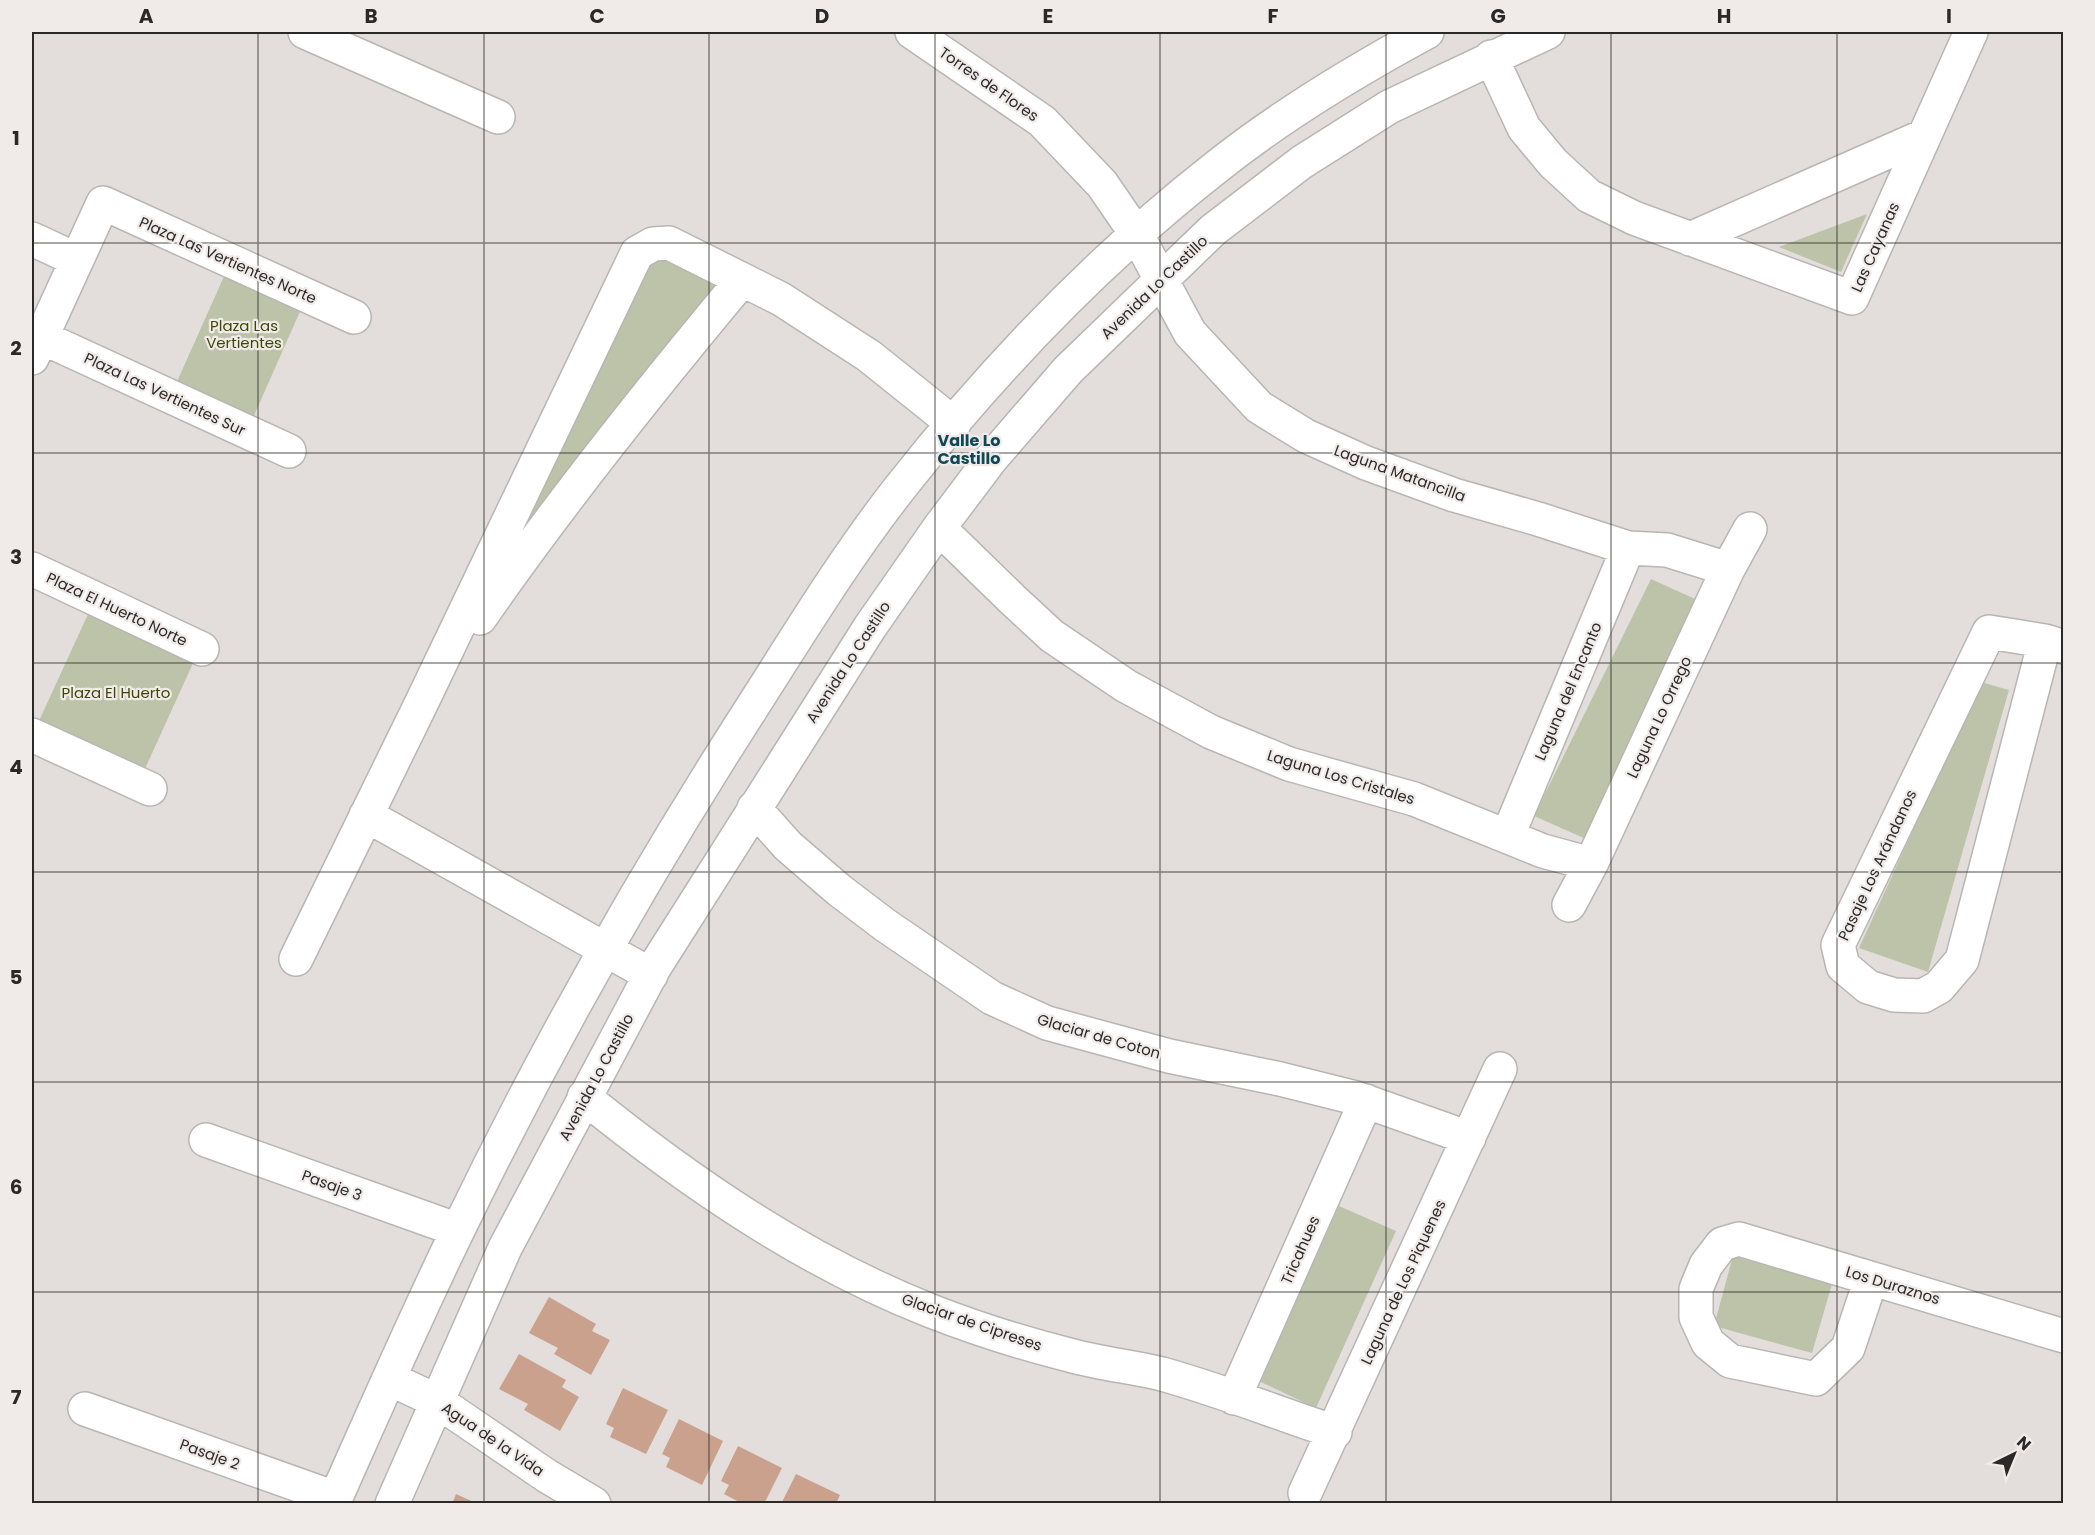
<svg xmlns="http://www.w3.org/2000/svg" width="2095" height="1535" font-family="Poppins,sans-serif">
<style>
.green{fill:#bcc3a9}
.building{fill:#caa18c}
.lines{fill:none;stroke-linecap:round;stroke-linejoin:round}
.minor-casing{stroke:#b9b5b3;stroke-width:36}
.minor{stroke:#fff;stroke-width:33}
.grid{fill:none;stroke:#2b2928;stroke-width:1.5;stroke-opacity:0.55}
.labels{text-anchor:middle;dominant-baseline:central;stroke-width:4.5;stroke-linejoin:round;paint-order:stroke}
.street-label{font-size:15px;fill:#2b2928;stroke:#f0ebe9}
.park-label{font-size:15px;fill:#3b4702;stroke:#f0ebe9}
.neighbourhood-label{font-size:16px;font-weight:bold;fill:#104856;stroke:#f0ebe9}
.neatline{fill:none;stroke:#2b2928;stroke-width:2}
.grid-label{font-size:20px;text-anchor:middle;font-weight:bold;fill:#2b2928}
</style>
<rect width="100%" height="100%" fill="#e3dedc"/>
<path class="green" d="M 1867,214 L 1841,272 L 1779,247 Z
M 667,258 L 727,284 L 503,564 L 643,266 L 658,259 Z
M 226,272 L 302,307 L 252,420 L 175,386 Z
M 1651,579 L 1695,599 L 1586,839 L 1534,816 Z
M 89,612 L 194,661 L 144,771 L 38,723 Z
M 1981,682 L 2009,690 L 1928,972 L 1859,948 Z
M 1339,1206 L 1396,1231 L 1316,1408 L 1259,1381 Z
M 1733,1256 L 1832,1284 L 1812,1353 L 1714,1326 Z"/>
<path class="building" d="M 549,1297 L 596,1324 L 592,1331 L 610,1340 L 591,1375 L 554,1354 L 558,1348 L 529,1333 Z
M 519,1354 L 566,1380 L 562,1387 L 579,1397 L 560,1431 L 524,1410 L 528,1404 L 499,1389 Z
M 623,1388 L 668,1410 L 646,1454 L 610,1437 L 614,1428 L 606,1424 Z
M 679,1419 L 723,1441 L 702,1485 L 666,1467 L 670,1458 L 662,1454 Z
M 738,1446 L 782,1468 L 764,1504 L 743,1504 L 724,1494 L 729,1485 L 721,1481 Z
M 796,1474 L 840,1495 L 836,1504 L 781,1504 Z
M 456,1494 L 478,1504 L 452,1504 Z"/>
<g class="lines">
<g class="minor-casing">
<path id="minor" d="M 305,32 L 498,117
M 912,32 L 1042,121 L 1102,184 L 1137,235 L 1190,333 L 1259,407 L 1306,436 L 1366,463 L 1454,495 L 1538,519 L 1628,548 L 1667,550 L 1728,569
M 1491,57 L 1524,128 L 1553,163 L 1589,196 L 1634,218 L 1852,298 L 1971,32
M 32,239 L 77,260
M 1690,239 L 1924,136
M 41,337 L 289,451
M 32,358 L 103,203 L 354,317
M 939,528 L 1012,599 L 1052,636 L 1126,686 L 1211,732 L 1289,764 L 1414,799 L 1543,851 L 1591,864
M 32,569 L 202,649
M 480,618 C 561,501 651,389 742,280
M 2045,641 L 1962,960 L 1939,987 L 1923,996 L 1894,995 L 1868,987 L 1843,966 L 1838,945 L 1989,632 L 2045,641 L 2064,647
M 32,735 L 150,789
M 754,808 L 788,846 L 839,890 L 885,925 L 992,998 L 1047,1023 L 1169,1056 L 1280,1079 L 1356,1098 L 1469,1138
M 366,815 L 651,975
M 1508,835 L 1628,548
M 1569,905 L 1591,864 L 1728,569 L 1750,529
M 296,959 L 421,704 L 637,253 L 653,244 L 669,243 L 781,299 L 869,356 L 954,424
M 584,1097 C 689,1182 804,1261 931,1311 C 977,1329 1025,1344 1073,1356 C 1103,1364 1133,1367 1162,1374 C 1220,1390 1277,1413 1335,1432
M 206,1140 L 458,1230
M 1871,1279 L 1848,1348 L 1816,1379 L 1730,1361 L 1708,1343 L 1696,1317 L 1696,1289 L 1706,1265 L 1722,1244 L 1739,1239 L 2064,1336
M 390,1379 L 437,1401 L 547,1476 L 594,1504
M 1234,1398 L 1366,1101
M 85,1409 L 335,1498
M 1305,1493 L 1500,1069
M 333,1504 C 374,1412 414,1320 458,1230 C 542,1056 638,886 742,723 C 793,644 841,563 899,489 C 991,372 1097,261 1214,169 C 1280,116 1353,72 1427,32
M 392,1504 L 505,1248 L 654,968 L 870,627 L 939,528 L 991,459 L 1068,370 L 1213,230 L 1302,162 L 1389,107 L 1548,32"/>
</g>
<use href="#minor" class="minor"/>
</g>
<path class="grid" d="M 258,32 L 258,1504M 484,32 L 484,1504M 709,32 L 709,1504M 935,32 L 935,1504M 1160,32 L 1160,1504M 1386,32 L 1386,1504M 1611,32 L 1611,1504M 1837,32 L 1837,1504M 32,243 L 2064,243M 32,453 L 2064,453M 32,663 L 2064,663M 32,872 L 2064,872M 32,1082 L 2064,1082M 32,1292 L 2064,1292"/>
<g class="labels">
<g class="street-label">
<text transform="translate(989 84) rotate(35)">Torres de Flores</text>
<text transform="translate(1875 247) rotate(-66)">Las Cayanas</text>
<text transform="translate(228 260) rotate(24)">Plaza Las Vertientes Norte</text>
<text transform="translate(1154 287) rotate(-44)">Avenida Lo Castillo</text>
<text transform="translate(165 394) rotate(25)">Plaza Las Vertientes Sur</text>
<text transform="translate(1400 473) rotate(20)">Laguna Matancilla</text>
<text transform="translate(117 609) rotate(25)">Plaza El Huerto Norte</text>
<text transform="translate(848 662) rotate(-57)">Avenida Lo Castillo</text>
<text transform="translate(1568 691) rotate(-67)">Laguna del Encanto</text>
<text transform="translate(1659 717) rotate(-65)">Laguna Lo Orrego</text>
<text transform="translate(1341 777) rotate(17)">Laguna Los Cristales</text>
<text transform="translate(1877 865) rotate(-65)">Pasaje Los Arándanos</text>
<text transform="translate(1099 1036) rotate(16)">Glaciar de Coton</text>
<text transform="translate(596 1077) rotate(-62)">Avenida Lo Castillo</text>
<text transform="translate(332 1185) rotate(20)">Pasaje 3</text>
<text transform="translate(1300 1250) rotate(-66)">Tricahues</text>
<text transform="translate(1403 1282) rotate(-65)">Laguna de Los Piquenes</text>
<text transform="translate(1893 1285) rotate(17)">Los Duraznos</text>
<text transform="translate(972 1322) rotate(19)">Glaciar de Cipreses</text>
<text transform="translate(493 1439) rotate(34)">Agua de la Vida</text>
<text transform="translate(210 1454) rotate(20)">Pasaje 2</text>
</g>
<g class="park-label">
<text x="244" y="325">Plaza Las<tspan x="244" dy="17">Vertientes</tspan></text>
<text x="116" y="692">Plaza El Huerto</text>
</g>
<g class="neighbourhood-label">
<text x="969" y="440">Valle Lo<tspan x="969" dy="18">Castillo</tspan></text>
</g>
</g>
<rect width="2095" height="1535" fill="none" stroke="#f0ebe9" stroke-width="66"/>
<g transform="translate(2014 1454) rotate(43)" stroke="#f0ebe9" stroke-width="4.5" paint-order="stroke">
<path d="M0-4.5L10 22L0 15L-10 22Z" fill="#2b2928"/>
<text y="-9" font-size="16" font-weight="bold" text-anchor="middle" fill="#2b2928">N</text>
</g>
<rect x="33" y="33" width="2029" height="1469" class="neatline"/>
<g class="grid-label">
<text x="146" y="23">A</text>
<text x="371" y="23">B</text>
<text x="597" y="23">C</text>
<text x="822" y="23">D</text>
<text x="1048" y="23">E</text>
<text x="1273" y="23">F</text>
<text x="1498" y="23">G</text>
<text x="1724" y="23">H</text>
<text x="1949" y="23">I</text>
<text x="16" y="145">1</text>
<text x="16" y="355">2</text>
<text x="16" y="564">3</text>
<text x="16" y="774">4</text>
<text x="16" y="984">5</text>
<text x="16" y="1194">6</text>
<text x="16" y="1404">7</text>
</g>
</svg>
